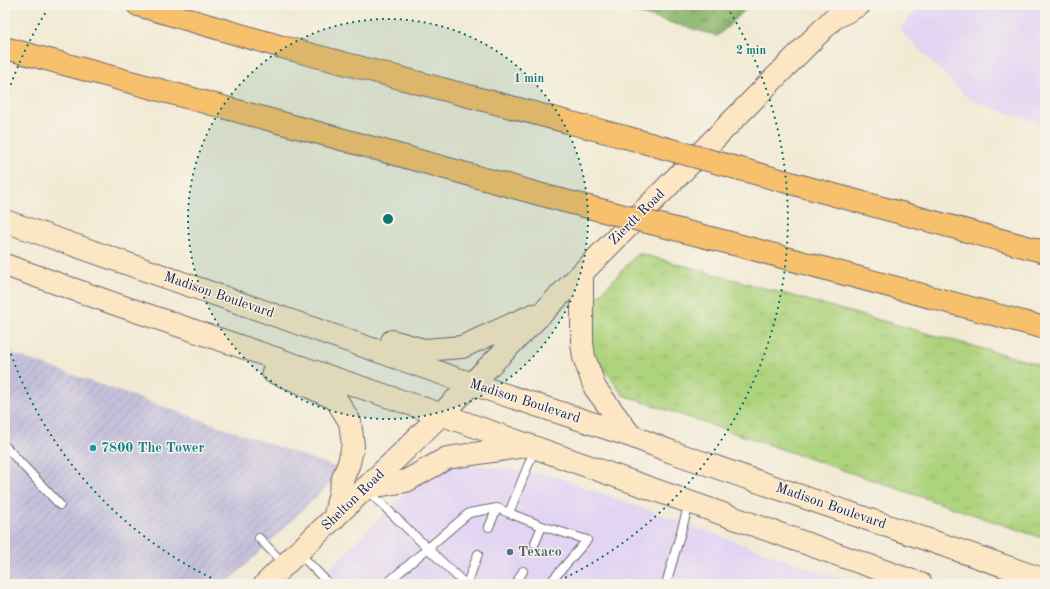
<svg xmlns="http://www.w3.org/2000/svg" width="1050" height="589" font-family="'Old Standard TT',serif">
<style>
.built{fill:#e2d4f3}
.industrial{fill:url(#industrial-furrows)}
.grass{fill:url(#grass-tufts);stroke:#687a5c}
.forest{fill:url(#forest-crowns);stroke:#566c54}
.lines{fill:none;stroke-linecap:round;stroke-linejoin:round}
.lane-casing{stroke:#6b6871;stroke-width:10}
.secondary-casing{stroke:#6b6871;stroke-width:24}
.highway-casing{stroke:#6b6871;stroke-width:24}
.lane{stroke:#fff;stroke-width:8}
.secondary{stroke:#fce6c4;stroke-width:22}
.highway{stroke:#f7c06c;stroke-width:22}
.highway-bridge-casing{stroke:#6b6871;stroke-width:24;stroke-linecap:butt}
.highway-bridge{stroke:#f7c06c;stroke-width:22}
.ring{fill:none;stroke:#0f766e;stroke-width:2;stroke-dasharray:2 4}
.culture-dot{fill:#0f9aa8;stroke:#f7f3e8;stroke-width:1.5}
.service-dot{fill:#5c6f8a;stroke:#f7f3e8;stroke-width:1.5}
.labels{text-anchor:middle;dominant-baseline:central;stroke-width:3;stroke-linejoin:round;paint-order:stroke}
.street-label{font-size:14px;fill:#22223b;stroke:#f7f3e8}
.culture-label{font-size:14px;font-weight:bold;fill:#0d838f;stroke:#f7f3e8;text-anchor:start}
.service-label{font-size:14px;font-weight:bold;fill:#4e5e75;stroke:#f7f3e8;text-anchor:start}
.centre{fill:#0f766e;stroke:#f7f3e8;stroke-width:2}
.ring-label{font-size:12px;text-anchor:middle;font-weight:bold;fill:#0f766e;stroke:#f7f3e8;stroke-width:3;stroke-linejoin:round;paint-order:stroke}
</style>
<defs>
<pattern id="industrial-furrows" width="10" height="10" patternUnits="userSpaceOnUse"><rect width="10" height="10" fill="#c5c0da"/><path d="M-1 1l2-2M0 10L10 0M9 11l2-2" fill="none" stroke="#a9a5bc"/></pattern>
<pattern id="grass-tufts" width="24" height="20" patternUnits="userSpaceOnUse"><rect width="24" height="20" fill="#add37d"/><path d="M3 7l-1-3M5 7V3M7 7l1-3M15 17l-1-3M17 17v-4M19 17l1-3" fill="none" stroke="#95b56d"/></pattern>
<pattern id="forest-crowns" width="20" height="18" patternUnits="userSpaceOnUse"><rect width="20" height="18" fill="#8ab56c"/><path d="M2 6a3 3 0 1 1 6 0M12 15a3 3 0 1 1 6 0" fill="none" stroke="#70935a"/></pattern>
</defs>
<rect width="100%" height="100%" fill="#f7f3e8"/>
<filter id="ink" filterUnits="userSpaceOnUse"><feTurbulence type="fractalNoise" baseFrequency=".025" numOctaves="2"/><feDisplacementMap in="SourceGraphic" scale="8" xChannelSelector="R" yChannelSelector="G"/><feConvolveMatrix kernelMatrix="1 2 1 2 8 2 1 2 1" color-interpolation-filters="sRGB"/></filter>
<filter id="wash" filterUnits="userSpaceOnUse"><feTurbulence type="fractalNoise" baseFrequency=".012" numOctaves="4" result="noise"/><feDisplacementMap in="SourceGraphic" scale="16" xChannelSelector="R" yChannelSelector="G"/><feGaussianBlur stdDeviation="0.9" result="paint"/><feColorMatrix in="noise" values="0 0 0 0 0 0 0 0 0 0 0 0 0 0 0 0 0 1.4 0 .05"/><feComposite in="paint" operator="in"/></filter>
<g filter="url(#wash)">
<rect width="100%" height="100%" fill="#f2ead4"/>
<path class="built" d="M 922,5 L 1045,5 L 1045,125 L 970,100 L 899,29 Z
M 449,463 L 495,467 L 551,475 L 853,584 L 314,584 L 411,487 Z"/>
<path class="industrial" d="M 5,351 L 344,470 L 226,584 L 5,584 Z"/>
<path class="grass" d="M 638,253 L 1045,366 L 1045,539 L 623,395 L 592,352 L 582,314 Z"/>
<path class="forest" d="M 609,5 L 750,5 L 718,36 Z"/>
</g>
<g filter="url(#ink)">
<g class="lines">
<g class="lane-casing">
<path id="lane" d="M 5,446 L 60,505
M 535,448 L 509,513 L 542,526 L 587,540 L 549,584
M 367,490 L 465,584
M 489,527 L 497,508
M 259,538 L 284,564
M 535,543 L 542,526
M 299,553 L 329,584
M 386,584 L 469,513 L 497,508 L 509,513
M 467,584 L 478,554
M 520,584 L 518,580 L 523,571
M 666,584 L 689,504"/>
</g>
<g class="secondary-casing">
<path id="secondary" d="M 5,221 L 472,384 L 631,436 L 672,452 L 1045,580
M 5,265 L 118,305 L 440,414 L 921,584
M 582,273 L 582,343 L 584,357 L 595,388 L 631,436
M 392,341 L 424,350 L 462,347 L 533,315
M 273,372 L 297,381 L 336,399 L 350,422 L 353,445 L 349,463 L 343,478 L 334,519
M 365,488 L 406,481 L 447,458 L 525,446
M 265,584 C 311,539 358,496 404,451 C 549,308 690,163 833,19 L 859,5"/>
</g>
<g class="highway-casing">
<path id="highway" d="M 138,5 L 282,47 L 625,137
M 5,48 L 330,136 L 557,199
M 805,187 L 1045,252
M 734,244 L 1045,328"/>
</g>
<use href="#lane" class="lane"/>
<use href="#secondary" class="secondary"/>
<use href="#highway" class="highway"/>
<g class="highway-bridge-casing">
<path id="highway-bridge" d="M 625,137 L 805,187
M 557,199 L 734,244"/>
</g>
<use href="#highway-bridge" class="highway-bridge"/>
</g>
</g>
<circle cx="388" cy="219" r="200" fill="#0f766e" fill-opacity=".12"/>
<g class="ring">
<circle cx="388" cy="219" r="200"/>
<path d="M222 583A400 400 0 0 1 5 336M5 102A400 400 0 0 1 49 7M727 7A400 400 0 0 1 554 583"/>
</g>
<circle class="culture-dot" cx="93" cy="448" r="4"/>
<circle class="service-dot" cx="510" cy="552" r="4"/>
<g class="labels">
<g class="street-label">
<text transform="translate(637 217) rotate(-45)">Zierdt Road</text>
<text transform="translate(219 295) rotate(19)">Madison Boulevard</text>
<text transform="translate(525 401) rotate(18)">Madison Boulevard</text>
<text transform="translate(353 500) rotate(-44)">Shelton Road</text>
<text transform="translate(831 506) rotate(19)">Madison Boulevard</text>
</g>
<g class="culture-label">
<text x="101" y="448">7800 The Tower</text>
</g>
<g class="service-label">
<text x="518" y="552">Texaco</text>
</g>
</g>
<circle cx="388" cy="219" r="6" class="centre"/>
<g class="ring-label">
<text x="751" y="54">2 min</text>
<text x="529" y="82">1 min</text>
</g>
<rect width="1050" height="589" fill="none" stroke="#f7f3e8" stroke-width="20"/>
</svg>
